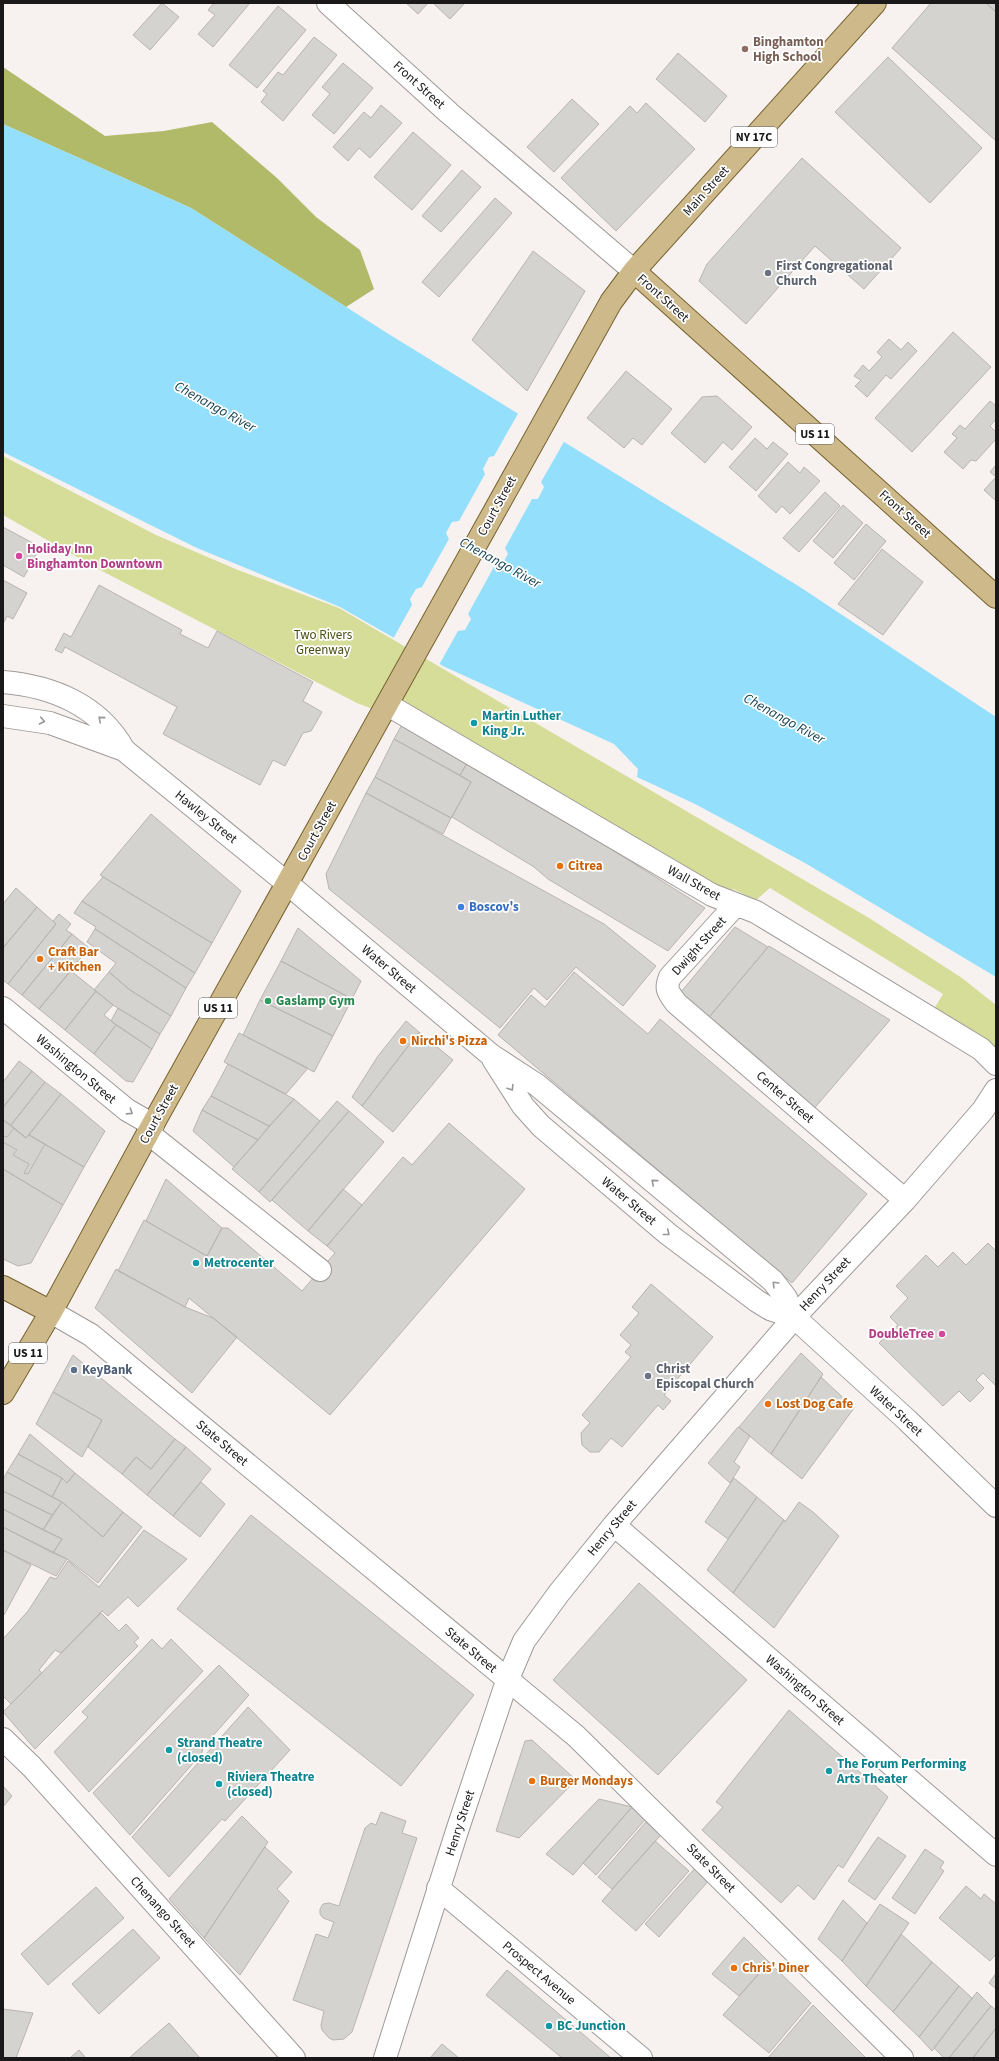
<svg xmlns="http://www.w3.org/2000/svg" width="999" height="2061" font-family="'Source Sans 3',sans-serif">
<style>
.green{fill:#d5dd98}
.forest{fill:#b1ba69}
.water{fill:#94dffb}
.pier{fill:#f7f2f0}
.building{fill:#d5d3cf;stroke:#b7b4b1}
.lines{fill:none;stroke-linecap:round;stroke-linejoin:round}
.minor-casing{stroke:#9f9a99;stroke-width:24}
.major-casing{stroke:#78632e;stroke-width:24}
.minor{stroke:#fff;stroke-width:22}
.major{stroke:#cdb989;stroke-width:22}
.oneway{stroke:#989797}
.education-dot{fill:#8d6e63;stroke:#fff;stroke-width:1.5}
.worship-dot{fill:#6b7280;stroke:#fff;stroke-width:1.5}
.hotel-dot{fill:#d1479c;stroke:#fff;stroke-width:1.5}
.culture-dot{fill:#0f9aa8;stroke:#fff;stroke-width:1.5}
.food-dot{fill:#e8710a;stroke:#fff;stroke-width:1.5}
.shop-dot{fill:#3f7fe0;stroke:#fff;stroke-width:1.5}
.leisure-dot{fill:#2e9e5b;stroke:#fff;stroke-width:1.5}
.service-dot{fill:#5c6f8a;stroke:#fff;stroke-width:1.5}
.labels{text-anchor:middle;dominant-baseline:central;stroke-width:3.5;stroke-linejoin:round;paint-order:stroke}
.shield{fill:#fff;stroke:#5f5d5d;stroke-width:1}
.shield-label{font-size:12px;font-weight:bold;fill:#1a1818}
.education-label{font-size:13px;font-weight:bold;fill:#785e54;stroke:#fff;text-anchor:start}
.street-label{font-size:13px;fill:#1a1818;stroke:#fff}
.worship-label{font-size:13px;font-weight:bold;fill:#5b616d;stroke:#fff;text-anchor:start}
.hotel-label{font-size:13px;font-weight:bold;fill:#b23c85;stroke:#fff;text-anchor:start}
.park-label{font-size:13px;fill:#4a4f13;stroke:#fff}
.culture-label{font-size:13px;font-weight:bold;fill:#0d838f;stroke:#fff;text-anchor:start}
.food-label{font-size:13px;font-weight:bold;fill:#c56008;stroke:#fff;text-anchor:start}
.shop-label{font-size:13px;font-weight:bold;fill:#366cbe;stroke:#fff;text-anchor:start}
.leisure-label{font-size:13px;font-weight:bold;fill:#27864d;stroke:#fff;text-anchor:start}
.service-label{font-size:13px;font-weight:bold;fill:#4e5e75;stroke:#fff;text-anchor:start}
.water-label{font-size:14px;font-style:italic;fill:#174352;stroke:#fff}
</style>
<rect width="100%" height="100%" fill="#f7f2f0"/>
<path class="green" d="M 3,456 L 156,535 L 238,570 L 339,608 L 869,918 L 962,978 L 996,1005 L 996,1048 L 934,1009 L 943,994 L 770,888 L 756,900 L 733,889 L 714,909 L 404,721 L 357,703 L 100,570 L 3,515 Z"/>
<path class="forest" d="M 3,67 L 105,136 L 164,131 L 212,122 L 277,178 L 316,217 L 360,250 L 374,289 L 346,307 L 191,208 L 3,124 Z"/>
<path class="water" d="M 3,124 L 191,208 L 387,333 L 800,587 L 996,717 L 996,977 L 805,863 L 695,804 L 637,777 L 638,769 L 614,744 L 445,667 L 340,607 L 197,548 L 3,452 Z"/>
<path class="pier" d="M 519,412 L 565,440 L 541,482 L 544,487 L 538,499 L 532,499 L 505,548 L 508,554 L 501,566 L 495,565 L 468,614 L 471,619 L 465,630 L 458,631 L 439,665 L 393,639 L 412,605 L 410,599 L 416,589 L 422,587 L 449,539 L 446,533 L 452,522 L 459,521 L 485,474 L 483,469 L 489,457 L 494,456 Z"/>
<path class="building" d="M 162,3 L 179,17 L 150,50 L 133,35 Z
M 214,3 L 250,3 L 213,47 L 198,34 L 215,15 L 208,10 Z
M 406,3 L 428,3 L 418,14 Z
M 433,3 L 465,3 L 450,19 Z
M 931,3 L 986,3 L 996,12 L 996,141 L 892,48 Z
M 986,3 L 996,3 L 996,12 Z
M 278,6 L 306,30 L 257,88 L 229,65 Z
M 314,37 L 337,55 L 283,121 L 261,102 L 267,94 L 263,91 L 278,72 L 283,75 Z
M 678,53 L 727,96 L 705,122 L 656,79 Z
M 888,57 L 982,148 L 930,203 L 835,112 Z
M 343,63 L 373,88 L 334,134 L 312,115 L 330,94 L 322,87 Z
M 572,99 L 599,124 L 554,172 L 527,147 Z
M 646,103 L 695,149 L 616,231 L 561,178 L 630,106 L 637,113 Z
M 381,105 L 402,123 L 370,158 L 359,148 L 348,161 L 333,147 L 364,112 L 371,118 Z
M 413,132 L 451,165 L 412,210 L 374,177 Z
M 802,158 L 901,248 L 864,289 L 815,246 L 746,324 L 699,281 L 707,264 Z
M 462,170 L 481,187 L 441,232 L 422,216 Z
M 495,198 L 512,213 L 439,297 L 422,282 Z
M 533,251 L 585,291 L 527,391 L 472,340 Z
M 953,332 L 991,367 L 912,452 L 875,418 Z
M 889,339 L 901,350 L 908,342 L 917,351 L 891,379 L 886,375 L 867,397 L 855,386 L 861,380 L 854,376 L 863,365 L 869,371 L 882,357 L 877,352 Z
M 626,371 L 672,409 L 642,445 L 633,438 L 624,448 L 587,418 Z
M 717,396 L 752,427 L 732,450 L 723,442 L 705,463 L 671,433 L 702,397 Z
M 990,401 L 996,406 L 996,419 L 990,426 L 996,432 L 996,439 L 976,461 L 971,460 L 963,469 L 944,452 L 957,438 L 952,434 L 960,425 L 965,429 Z
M 755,438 L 767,449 L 773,442 L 788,454 L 756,491 L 729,467 Z
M 788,462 L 800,473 L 804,467 L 820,481 L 790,514 L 782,506 L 776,513 L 758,496 Z
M 996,465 L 996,501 L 984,490 L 996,477 L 990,472 Z
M 825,492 L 840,506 L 799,552 L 783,538 Z
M 843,505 L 863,523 L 833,558 L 813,541 Z
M 866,524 L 886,541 L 854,580 L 834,563 Z
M 3,527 L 40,547 L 24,577 L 3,565 Z
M 882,549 L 923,582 L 883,635 L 838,604 Z
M 3,580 L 27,593 L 13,619 L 7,616 L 3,624 Z
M 99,585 L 182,630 L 180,634 L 208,648 L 217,631 L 313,682 L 303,701 L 322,712 L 311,731 L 303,733 L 285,766 L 273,760 L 260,785 L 163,734 L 177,707 L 65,647 L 62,653 L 55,650 L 64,633 L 71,637 Z
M 404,721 L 469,760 L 460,775 L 394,739 Z
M 394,739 L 471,782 L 451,818 L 375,777 Z
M 469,760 L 705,908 L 668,951 L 548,879 L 534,867 L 452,817 L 471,782 L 460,775 Z
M 375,777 L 451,818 L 443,834 L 366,793 Z
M 366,793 L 604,924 L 656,966 L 623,1006 L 576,967 L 547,1000 L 534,988 L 500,1028 L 329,889 L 326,874 Z
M 151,814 L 241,891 L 212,943 L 100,875 Z
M 103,877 L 212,943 L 195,973 L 82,901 Z
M 16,888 L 37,907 L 3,948 L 3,904 Z
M 82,901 L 195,973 L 186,988 L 95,929 L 96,927 L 74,913 Z
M 37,907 L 56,924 L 8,984 L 3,980 L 3,948 Z
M 59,914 L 71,924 L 66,930 L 72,934 L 22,995 L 8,984 L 56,924 L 53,921 Z
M 735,927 L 768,947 L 705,1022 L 676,998 Z
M 298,928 L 361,981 L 352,999 L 281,961 Z
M 95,929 L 186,988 L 171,1016 L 130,990 L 109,972 L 116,963 L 87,942 Z
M 72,934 L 89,948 L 39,1009 L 22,995 Z
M 769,946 L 890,1020 L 812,1111 L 705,1022 Z
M 281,961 L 352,999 L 333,1036 L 260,1000 Z
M 71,971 L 96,991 L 65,1030 L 39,1009 Z
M 109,972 L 130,990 L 171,1016 L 160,1034 L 113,1005 L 94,990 Z
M 574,972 L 648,1034 L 660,1019 L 867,1194 L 792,1283 L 498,1035 L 531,995 L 545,1007 Z
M 96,991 L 113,1005 L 104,1015 L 116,1025 L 94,1054 L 65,1030 Z
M 260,1000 L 333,1036 L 314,1072 L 243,1035 Z
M 118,1008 L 160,1034 L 152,1049 L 111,1021 Z
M 406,1021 L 419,1032 L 362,1106 L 352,1097 L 378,1056 Z
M 116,1025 L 152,1049 L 133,1082 L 126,1081 L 94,1054 Z
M 419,1032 L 453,1060 L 393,1132 L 362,1106 Z
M 239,1033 L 308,1068 L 286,1094 L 224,1062 Z
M 19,1061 L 32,1071 L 3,1107 L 3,1082 Z
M 228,1064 L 294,1099 L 269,1126 L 211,1096 Z
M 32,1071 L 45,1082 L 11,1125 L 3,1120 L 3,1108 Z
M 45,1082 L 61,1094 L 26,1138 L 11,1125 Z
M 61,1094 L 105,1131 L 84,1167 L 29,1135 Z
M 211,1096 L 269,1126 L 258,1140 L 202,1110 Z
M 294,1099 L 320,1121 L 259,1192 L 232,1169 Z
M 337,1101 L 349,1111 L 270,1202 L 259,1192 Z
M 202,1110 L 258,1140 L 234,1167 L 193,1131 Z
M 349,1111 L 384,1142 L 308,1231 L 272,1200 Z
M 3,1120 L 26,1138 L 29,1135 L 84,1167 L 63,1205 L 3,1169 Z
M 449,1123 L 525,1189 L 330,1415 L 189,1298 L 185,1307 L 118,1271 L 144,1220 L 207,1256 L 222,1228 L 228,1228 L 302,1291 L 335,1253 L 327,1246 L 403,1157 L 412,1165 Z
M 14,1128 L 26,1138 L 29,1135 L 45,1144 L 28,1174 L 24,1173 L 29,1164 L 13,1155 L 17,1150 L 3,1142 L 3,1136 L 7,1137 Z
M 3,1169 L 63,1205 L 31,1263 L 18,1266 L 3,1259 Z
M 166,1179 L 222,1228 L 207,1256 L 146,1221 Z
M 343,1189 L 362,1205 L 327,1246 L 308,1231 Z
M 988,1243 L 996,1251 L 996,1386 L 983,1373 L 976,1380 L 984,1388 L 970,1402 L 959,1391 L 943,1406 L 879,1343 L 898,1325 L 890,1317 L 908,1298 L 896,1286 L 926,1255 L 938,1267 L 953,1252 L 966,1265 Z
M 116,1269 L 185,1307 L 213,1318 L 237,1337 L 192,1393 L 95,1308 Z
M 651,1284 L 713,1337 L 664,1395 L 671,1401 L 663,1410 L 658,1405 L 622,1447 L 611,1438 L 599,1452 L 590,1452 L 582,1445 L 581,1433 L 590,1423 L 582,1415 L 631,1357 L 625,1352 L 631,1345 L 620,1335 L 639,1313 L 632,1307 Z
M 801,1353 L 823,1374 L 771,1454 L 739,1427 Z
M 73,1355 L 175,1439 L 151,1469 L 136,1457 L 122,1474 L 88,1447 L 102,1420 L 53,1392 Z
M 821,1377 L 854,1408 L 802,1479 L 771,1454 Z
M 53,1392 L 102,1420 L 82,1457 L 36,1424 Z
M 738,1427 L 750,1436 L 734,1462 L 740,1467 L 730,1483 L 708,1463 Z
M 30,1434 L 75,1473 L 67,1483 L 62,1478 L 18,1454 Z
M 175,1439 L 186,1447 L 147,1495 L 122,1474 L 136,1457 L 151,1469 Z
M 186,1447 L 211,1469 L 173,1516 L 147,1495 Z
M 18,1454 L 62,1478 L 52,1497 L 7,1472 Z
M 7,1472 L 62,1502 L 52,1515 L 3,1491 L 3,1480 Z
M 75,1473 L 123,1512 L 103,1537 L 62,1502 L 52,1497 L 62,1478 L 67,1483 Z
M 734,1478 L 757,1497 L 728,1539 L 705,1522 Z
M 201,1482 L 225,1504 L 200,1537 L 173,1516 Z
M 3,1491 L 52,1515 L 43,1530 L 3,1509 Z
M 757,1497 L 784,1520 L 733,1593 L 707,1570 Z
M 62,1502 L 103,1537 L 123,1512 L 142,1527 L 98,1583 L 67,1559 L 53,1553 L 62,1539 L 43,1530 Z
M 799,1502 L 813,1512 L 839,1536 L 774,1628 L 733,1593 L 784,1520 L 785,1522 Z
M 3,1509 L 62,1539 L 53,1553 L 3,1527 Z
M 251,1515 L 474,1695 L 401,1786 L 177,1609 Z
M 3,1527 L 67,1559 L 56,1576 L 3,1550 Z
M 144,1530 L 187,1559 L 138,1607 L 128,1597 L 108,1616 L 102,1611 L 61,1653 L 55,1650 L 39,1670 L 42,1673 L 11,1704 L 3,1696 L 3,1639 L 28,1611 L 50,1577 L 56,1579 L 68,1561 L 99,1587 Z
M 3,1550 L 31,1565 L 4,1615 L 3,1614 Z
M 639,1583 L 747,1680 L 658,1775 L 553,1680 Z
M 101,1613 L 119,1631 L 126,1624 L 139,1638 L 134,1642 L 138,1646 L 35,1749 L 3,1712 Z
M 152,1639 L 162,1649 L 171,1639 L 203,1671 L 89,1792 L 54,1752 L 88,1717 L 82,1712 Z
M 219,1665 L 249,1695 L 203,1747 L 202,1753 L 130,1835 L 93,1793 Z
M 248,1707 L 290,1750 L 225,1821 L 222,1819 L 169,1877 L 132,1837 Z
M 789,1710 L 888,1797 L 843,1868 L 838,1865 L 814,1900 L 798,1885 L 781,1903 L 702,1830 L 723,1807 L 716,1802 Z
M 532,1740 L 576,1780 L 519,1838 L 496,1831 L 525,1741 Z
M 3,1786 L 12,1796 L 3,1807 Z
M 599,1799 L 632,1807 L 573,1875 L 546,1854 Z
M 632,1807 L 645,1820 L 596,1875 L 583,1863 Z
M 381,1812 L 406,1821 L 402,1833 L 417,1838 L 352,2032 L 344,2039 L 333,2040 L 329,2038 L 322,2030 L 321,2025 L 324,2011 L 293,2000 L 316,1934 L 328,1938 L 334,1922 L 323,1918 L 320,1914 L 320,1909 L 323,1904 L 329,1903 L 339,1906 L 365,1828 L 371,1823 L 376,1825 Z
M 242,1816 L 268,1842 L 204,1938 L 169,1899 Z
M 646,1822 L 661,1835 L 612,1889 L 598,1877 Z
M 878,1837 L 906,1856 L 875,1900 L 848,1881 Z
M 655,1841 L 689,1871 L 636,1931 L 602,1901 Z
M 265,1847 L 292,1872 L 277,1889 L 289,1901 L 240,1975 L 204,1938 Z
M 925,1849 L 944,1862 L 940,1868 L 944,1871 L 915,1914 L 892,1898 Z
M 697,1866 L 711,1878 L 659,1937 L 645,1924 Z
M 966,1886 L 981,1899 L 984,1894 L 996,1904 L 996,1954 L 990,1961 L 939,1918 Z
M 96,1887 L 124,1918 L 48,1985 L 21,1954 Z
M 843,1900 L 867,1923 L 842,1961 L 818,1939 Z
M 880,1904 L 909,1923 L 866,1986 L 842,1961 Z
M 133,1929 L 160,1958 L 99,2014 L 72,1984 Z
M 901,1934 L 932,1962 L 893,2012 L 866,1986 Z
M 744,1937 L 769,1962 L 739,1996 L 712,1974 Z
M 769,1962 L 811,2003 L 769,2053 L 723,2015 Z
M 932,1962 L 959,1986 L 919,2037 L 893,2012 Z
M 507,1970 L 611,2058 L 562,2058 L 486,1995 Z
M 996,1973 L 996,1989 L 989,1983 Z
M 959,1986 L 972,1998 L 932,2051 L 919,2037 Z
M 977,1992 L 991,2006 L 949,2058 L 944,2058 L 934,2048 Z
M 813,2005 L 866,2058 L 768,2058 Z
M 991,2006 L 996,2010 L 996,2028 L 973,2058 L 949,2058 Z
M 3,2009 L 33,2013 L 16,2058 L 3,2058 Z
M 169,2023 L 200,2058 L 129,2058 Z
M 996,2028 L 996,2058 L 973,2058 Z
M 442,2044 L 459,2058 L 430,2058 Z
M 79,2050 L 86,2058 L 70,2058 Z"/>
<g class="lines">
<g class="minor-casing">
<path id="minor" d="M 328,3 L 449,113 L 634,271
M 3,682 C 52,686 99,705 124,750
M 388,705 L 712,895 L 756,912 L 981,1049 L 996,1064
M 3,716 L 50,723 L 124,750 L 288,884 L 491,1055 L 537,1085 L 773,1281 L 786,1298 L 794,1317 L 907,1420 L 996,1506
M 740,906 L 732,909 L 670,977 C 665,989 668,992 676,1003 L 905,1200
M 3,1008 L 127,1110 L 153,1125
M 493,1059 L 523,1106 L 541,1126 L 668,1234 L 757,1301 L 770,1309 L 794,1317
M 148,1133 L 320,1270
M 51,1312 L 91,1335 L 576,1736 L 902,2058
M 614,1525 L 996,1855
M 3,1739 L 32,1767 L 294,2058
M 438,1888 L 641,2058
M 385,2058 L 457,1831 L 507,1681 L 524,1641 L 559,1593 L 614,1525 L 801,1310 L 905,1200 L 983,1110 L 996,1090"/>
</g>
<g class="major-casing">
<path id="major" d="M 634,271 L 996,597
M 3,1287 L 51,1312
M 3,1393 L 51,1312 L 148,1133 L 611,302 L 634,271 L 875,3"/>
</g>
<use href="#minor" class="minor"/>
<use href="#major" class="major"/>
</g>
<defs><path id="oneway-chevron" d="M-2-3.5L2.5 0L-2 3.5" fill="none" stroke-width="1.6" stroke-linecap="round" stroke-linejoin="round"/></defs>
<g class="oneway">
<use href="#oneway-chevron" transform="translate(101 719) rotate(-139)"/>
<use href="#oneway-chevron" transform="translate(42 721) rotate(12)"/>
<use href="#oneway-chevron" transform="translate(511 1088) rotate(58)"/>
<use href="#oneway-chevron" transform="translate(130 1112) rotate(33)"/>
<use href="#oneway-chevron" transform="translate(654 1182) rotate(-140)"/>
<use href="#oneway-chevron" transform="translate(667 1233) rotate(39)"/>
<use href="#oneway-chevron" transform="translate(775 1284) rotate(-135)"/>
</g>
<circle class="education-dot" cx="745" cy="49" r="4"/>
<g class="worship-dot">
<circle cx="768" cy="273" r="4"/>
<circle cx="648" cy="1376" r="4"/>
</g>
<g class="hotel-dot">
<circle cx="19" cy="556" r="4"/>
<circle cx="942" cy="1334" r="4"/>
</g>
<g class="culture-dot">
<circle cx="474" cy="723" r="4"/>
<circle cx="196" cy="1263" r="4"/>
<circle cx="169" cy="1750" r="4"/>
<circle cx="829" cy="1771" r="4"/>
<circle cx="219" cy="1784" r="4"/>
<circle cx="549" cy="2026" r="4"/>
</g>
<g class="food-dot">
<circle cx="560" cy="866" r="4"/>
<circle cx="40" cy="959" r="4"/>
<circle cx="403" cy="1041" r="4"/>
<circle cx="768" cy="1404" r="4"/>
<circle cx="532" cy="1781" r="4"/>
<circle cx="734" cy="1968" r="4"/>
</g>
<circle class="shop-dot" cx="461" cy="907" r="4"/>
<circle class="leisure-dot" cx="268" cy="1001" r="4"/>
<circle class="service-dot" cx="74" cy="1370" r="4"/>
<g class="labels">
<g class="shield">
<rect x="731" y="127" width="46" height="20" rx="3"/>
<rect x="796" y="424" width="38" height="20" rx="3"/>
<rect x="199" y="998" width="38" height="20" rx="3"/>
<rect x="9" y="1343" width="38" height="20" rx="3"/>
</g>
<g class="shield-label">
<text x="754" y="137">NY 17C</text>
<text x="815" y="434">US 11</text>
<text x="218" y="1008">US 11</text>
<text x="28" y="1353">US 11</text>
</g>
<g class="education-label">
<text x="753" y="42">Binghamton<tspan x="753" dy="15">High School</tspan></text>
</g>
<g class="street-label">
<text transform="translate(419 85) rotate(42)">Front Street</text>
<text transform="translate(706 191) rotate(-48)">Main Street</text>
<text transform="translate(663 298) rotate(42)">Front Street</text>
<text transform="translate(497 506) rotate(-61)">Court Street</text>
<text transform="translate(905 514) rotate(42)">Front Street</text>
<text transform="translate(206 817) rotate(39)">Hawley Street</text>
<text transform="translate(317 831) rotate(-61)">Court Street</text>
<text transform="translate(694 883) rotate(29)">Wall Street</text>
<text transform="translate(699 946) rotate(-48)">Dwight Street</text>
<text transform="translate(389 969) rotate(40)">Water Street</text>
<text transform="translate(76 1069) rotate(40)">Washington Street</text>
<text transform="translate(785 1097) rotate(41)">Center Street</text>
<text transform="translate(159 1114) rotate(-61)">Court Street</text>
<text transform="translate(629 1201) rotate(40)">Water Street</text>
<text transform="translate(825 1284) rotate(-47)">Henry Street</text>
<text transform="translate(896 1411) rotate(43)">Water Street</text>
<text transform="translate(222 1443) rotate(40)">State Street</text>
<text transform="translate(612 1528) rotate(-50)">Henry Street</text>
<text transform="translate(471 1650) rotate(40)">State Street</text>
<text transform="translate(805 1690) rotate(41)">Washington Street</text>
<text transform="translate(460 1823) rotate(-72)">Henry Street</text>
<text transform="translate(711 1868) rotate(45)">State Street</text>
<text transform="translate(163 1912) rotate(48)">Chenango Street</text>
<text transform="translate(539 1973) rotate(40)">Prospect Avenue</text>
</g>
<g class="worship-label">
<text x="776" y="266">First Congregational<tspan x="776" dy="15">Church</tspan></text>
<text x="656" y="1369">Christ<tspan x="656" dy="15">Episcopal Church</tspan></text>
</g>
<g class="hotel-label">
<text x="27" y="549">Holiday Inn<tspan x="27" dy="15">Binghamton Downtown</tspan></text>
<text x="934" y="1334" text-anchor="end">DoubleTree</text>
</g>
<g class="park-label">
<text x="323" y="635">Two Rivers<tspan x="323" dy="15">Greenway</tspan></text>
</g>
<g class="culture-label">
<text x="482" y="716">Martin Luther<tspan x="482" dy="15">King Jr.</tspan></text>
<text x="204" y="1263">Metrocenter</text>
<text x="177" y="1743">Strand Theatre<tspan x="177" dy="15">(closed)</tspan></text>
<text x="837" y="1764">The Forum Performing<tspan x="837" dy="15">Arts Theater</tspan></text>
<text x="227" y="1777">Riviera Theatre<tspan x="227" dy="15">(closed)</tspan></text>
<text x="557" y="2026">BC Junction</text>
</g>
<g class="food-label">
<text x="568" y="866">Citrea</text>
<text x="48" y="952">Craft Bar<tspan x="48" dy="15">+ Kitchen</tspan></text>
<text x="411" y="1041">Nirchi's Pizza</text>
<text x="776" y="1404">Lost Dog Cafe</text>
<text x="540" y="1781">Burger Mondays</text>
<text x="742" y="1968">Chris' Diner</text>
</g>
<g class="shop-label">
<text x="469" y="907">Boscov's</text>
</g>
<g class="leisure-label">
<text x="276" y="1001">Gaslamp Gym</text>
</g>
<g class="service-label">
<text x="82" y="1370">KeyBank</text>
</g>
<g class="water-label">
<text transform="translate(215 407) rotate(29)">Chenango River</text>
<text transform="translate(500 563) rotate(29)">Chenango River</text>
<text transform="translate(784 719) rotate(29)">Chenango River</text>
</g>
</g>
<rect width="999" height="2061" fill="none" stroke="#1a1818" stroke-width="8"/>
</svg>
